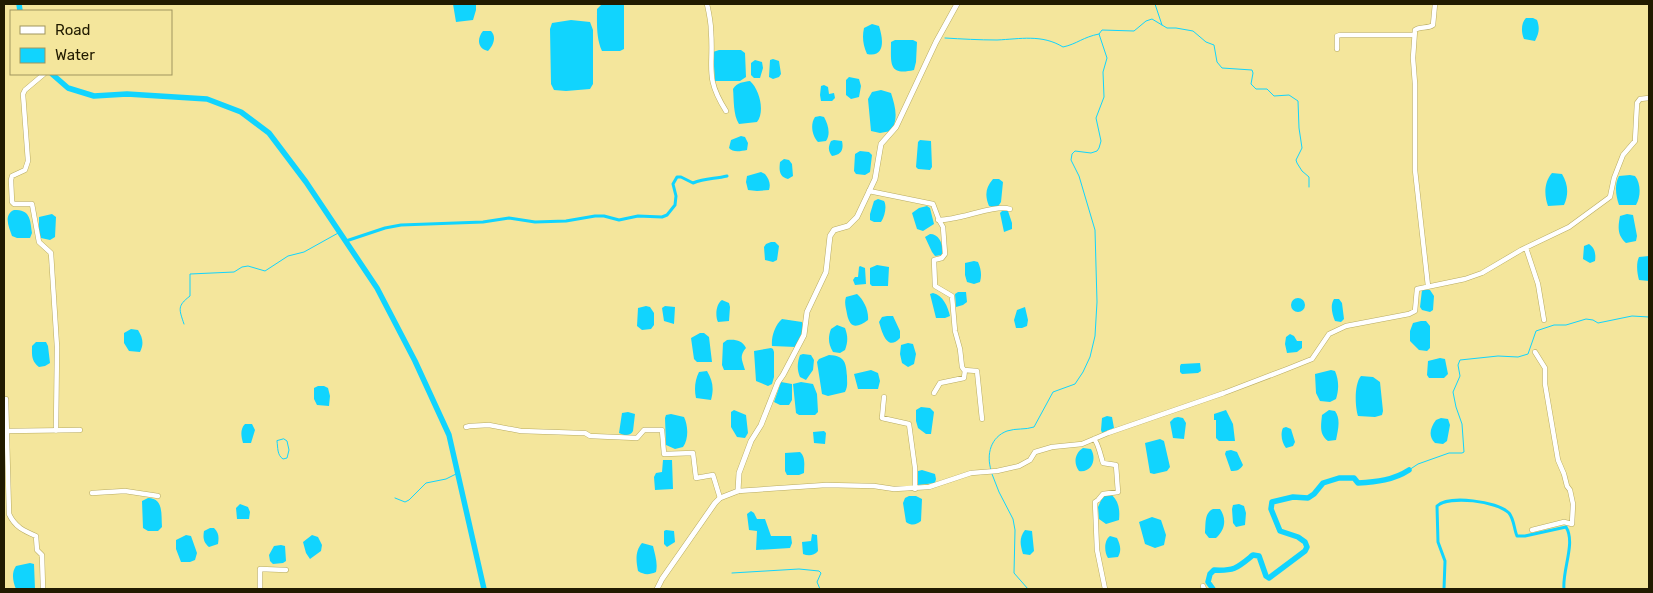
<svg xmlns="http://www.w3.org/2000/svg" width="1653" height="593" font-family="Rubik,sans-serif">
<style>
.water{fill:#11d4fe}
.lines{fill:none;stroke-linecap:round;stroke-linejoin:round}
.stream{stroke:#11d4fe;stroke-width:1}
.canal{stroke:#11d4fe;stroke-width:3}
.river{stroke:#11d4fe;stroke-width:5.5}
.minor-casing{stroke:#b8ab62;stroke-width:5.5}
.major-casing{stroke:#b8ab62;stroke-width:6}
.minor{stroke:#fff;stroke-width:4.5}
.major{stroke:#fff;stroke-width:5}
</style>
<rect width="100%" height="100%" fill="#f4e69c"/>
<path class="water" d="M 453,4 L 476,4 L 476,10 L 473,20 L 456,22 Z
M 602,4 L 624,5 L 624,49 L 620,51 L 602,51 C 596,38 597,23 597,9 Z
M 1526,18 L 1533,18 L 1537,20 C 1540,28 1539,33 1535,41 L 1524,39 C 1521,32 1521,23 1526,18 Z
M 571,20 L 590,22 L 593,30 L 593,84 L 590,89 L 566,91 L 554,90 L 551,84 L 550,29 L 552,23 Z
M 872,24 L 879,26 C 883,38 886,58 867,54 C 863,45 862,37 864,28 Z
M 483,31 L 491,31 C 497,37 493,46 488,51 C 477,49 477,38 483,31 Z
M 895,40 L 913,40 L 917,42 L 916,62 L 914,70 C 888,76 891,63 891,42 Z
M 719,50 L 741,50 L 745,53 L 746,77 L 740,81 L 715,81 L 713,52 Z
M 773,59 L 779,61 L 781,74 L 779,77 L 773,79 L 769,77 L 770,60 Z
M 755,60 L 762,62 L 763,68 L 760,78 L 754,78 L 751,75 L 751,63 Z
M 849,77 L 859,79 L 861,86 L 859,97 L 851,99 L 846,95 L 846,80 Z
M 750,81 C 760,90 765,112 757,122 L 739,124 C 733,115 734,99 733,89 C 737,82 744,82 750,81 Z
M 824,85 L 828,87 L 829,94 L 834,93 L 835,98 L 832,101 L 821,101 L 820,95 L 821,86 Z
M 881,90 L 891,93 C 895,106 899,118 891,131 L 880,133 L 871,131 L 868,99 L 872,92 Z
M 820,116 L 824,117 C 828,124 831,134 826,141 L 818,142 C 812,136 810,124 815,117 Z
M 741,136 L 745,137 L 748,143 L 747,150 C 741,151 733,153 729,148 L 731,140 Z
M 834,140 L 842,141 C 844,150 841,155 832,156 C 828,151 828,147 831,141 Z
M 920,140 L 931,141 L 932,167 L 930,170 L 918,169 L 916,167 L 918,142 Z
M 860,151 L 869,152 L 872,155 L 870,172 L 865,175 L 856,174 L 854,171 L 855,154 Z
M 784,159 L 789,160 L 792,164 L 793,176 L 788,179 C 779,177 779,170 780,162 Z
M 761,172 L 765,174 C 769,179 771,184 769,190 L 757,191 L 748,190 L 746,182 L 747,176 Z
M 1552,173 L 1562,174 C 1568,184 1569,194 1564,205 L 1548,206 C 1544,195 1544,182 1552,173 Z
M 1630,175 L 1635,176 C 1641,183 1641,197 1636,205 L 1619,205 C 1616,196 1614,185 1619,176 Z
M 993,179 L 999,179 L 1003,182 L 1001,202 L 997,208 L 989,206 C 985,196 985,188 993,179 Z
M 878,199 L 884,201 C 887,206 885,216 881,222 L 874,222 L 870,220 L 870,214 L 874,201 Z
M 927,206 L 930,208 L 934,224 L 923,231 L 917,229 L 912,213 L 919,208 Z
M 14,210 C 30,210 30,218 32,233 L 30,238 L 17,238 L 12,236 C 9,227 3,215 14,210 Z
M 1002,211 L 1008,211 L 1012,223 L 1012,229 L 1004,232 L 1000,213 Z
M 52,214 L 56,217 L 55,237 L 50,240 L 41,238 L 39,233 L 39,217 Z
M 1627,214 L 1633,215 L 1637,236 L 1636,241 L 1626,243 C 1617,235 1618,227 1620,216 Z
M 930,234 C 940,234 944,246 942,255 L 935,256 L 932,252 L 925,237 Z
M 771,242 L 775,242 L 779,246 L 777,260 L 773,262 L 765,260 L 764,247 L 766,244 Z
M 1589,244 C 1595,248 1596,254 1595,261 L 1590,263 L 1583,259 L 1584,246 Z
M 1649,256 L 1649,281 L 1639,280 C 1637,273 1636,263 1639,257 Z
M 974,261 L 978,262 C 981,269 982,275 980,282 L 974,284 L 967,282 L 965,275 L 965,263 Z
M 877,265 L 889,267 L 888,286 L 872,286 L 870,284 L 870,268 Z
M 860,266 L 865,268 L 866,284 L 855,285 L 853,280 L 855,277 L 858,277 L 859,267 Z
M 1424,289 L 1430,290 L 1434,296 L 1433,310 L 1430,312 L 1422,310 L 1420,307 L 1422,290 Z
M 958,292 L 966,292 L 967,302 L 963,305 L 956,307 L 955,294 Z
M 933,293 C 943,295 948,307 950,316 L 945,318 L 936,318 L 930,294 Z
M 857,294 C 864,300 869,311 868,320 C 857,328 850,329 847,314 C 846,308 844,303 846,297 Z
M1291 305a7 7 0 1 1 14 0a7 7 0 1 1-14 0Z
M 1334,299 L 1339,299 L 1342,303 L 1344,319 L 1341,322 L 1335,321 C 1332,314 1330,305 1334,299 Z
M 722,300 L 729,303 L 730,307 L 729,321 L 718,322 C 715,316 716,304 722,300 Z
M 646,306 L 650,307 L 654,313 L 654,325 L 651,329 L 642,330 L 637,326 L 638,308 Z
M 665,306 L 675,307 L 674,324 L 664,321 L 662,308 Z
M 1025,307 L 1028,320 L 1027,326 L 1022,328 L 1016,328 L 1014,320 L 1017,310 Z
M 887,316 L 893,316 L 900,331 L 900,338 C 887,352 882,332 879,322 L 882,317 Z
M 782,319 L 802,322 L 804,329 L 796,347 L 772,346 C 771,337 775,325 782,319 Z
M 1421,321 L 1426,321 L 1430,326 L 1430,348 L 1427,351 L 1419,350 L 1410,341 L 1410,331 L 1413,323 Z
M 837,325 L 845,328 C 848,336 848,342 845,350 L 840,353 L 833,352 C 828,344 828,337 831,329 Z
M 131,329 L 138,330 C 143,338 144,344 140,352 L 129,351 L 124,343 L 124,333 Z
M 700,333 L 704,333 L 709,337 L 712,362 L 697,362 L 694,359 L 691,338 Z
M 1290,334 L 1294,336 L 1297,341 L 1302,341 L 1302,348 L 1297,352 L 1287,353 L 1285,344 L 1286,337 Z
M 727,340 C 735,339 742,340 746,348 C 739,356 742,360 745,370 L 724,370 L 722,365 L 723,343 Z
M 36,342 L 46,342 L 48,346 L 50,363 L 45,366 L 39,367 C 31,361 32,355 32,346 Z
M 908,343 L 913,344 L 916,354 L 914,364 L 908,367 L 902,363 L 900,354 L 901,345 Z
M 771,348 L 773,349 L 774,352 L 774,377 L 772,384 L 768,386 L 756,381 L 754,351 Z
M 803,354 L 811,355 L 814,360 L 813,370 L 806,380 L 800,377 C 797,370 797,363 800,355 Z
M 829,355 C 845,356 846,362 847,376 C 847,383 848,386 845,392 L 828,396 L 822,394 L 817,362 L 819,359 Z
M 1440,358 L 1445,359 L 1448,374 L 1444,378 L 1429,378 L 1427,375 L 1428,361 Z
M 1200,363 L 1201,371 L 1198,373 L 1182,374 L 1180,372 L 1180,366 L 1181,364 Z
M 871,370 L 878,373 L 880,381 L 878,389 L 858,389 L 854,374 Z
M 1331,370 L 1335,371 C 1339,380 1339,390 1336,399 L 1330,402 L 1320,401 L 1316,393 L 1315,374 Z
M 707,371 C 713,381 714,389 711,400 L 696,398 C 694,389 695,380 699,372 Z
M 1361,376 L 1373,377 L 1380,382 L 1383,411 L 1382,415 L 1375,417 L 1358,416 C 1355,407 1354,384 1361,376 Z
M 781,382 L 792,384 L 792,400 L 789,405 L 780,405 L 774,402 Z
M 801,382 L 813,384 L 817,394 L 818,412 L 815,415 L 799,415 L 796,413 L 793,384 Z
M 318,386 L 324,386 L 328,388 L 330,396 L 329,406 L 317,405 L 314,399 L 314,388 Z
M 921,407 L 930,408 L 934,412 L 931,434 L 926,434 L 918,428 L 916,421 L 916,410 Z
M 734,410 L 746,415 L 748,433 L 745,438 L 737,437 L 731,427 L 731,412 Z
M 1226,410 L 1233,424 L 1235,441 L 1219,441 L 1216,438 L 1216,420 L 1214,420 L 1214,414 Z
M 1329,410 L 1335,411 C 1341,419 1338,430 1336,440 L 1328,441 C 1319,434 1321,426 1322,415 Z
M 628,412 L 635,414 L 633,431 C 631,436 624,436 619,433 L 622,413 Z
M 671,414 L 684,417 C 688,425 689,439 683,447 L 675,449 L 666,445 L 665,418 L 666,415 Z
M 1107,416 L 1112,417 L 1114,428 L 1102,433 L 1101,430 L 1102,418 Z
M 1178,417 L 1183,418 L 1186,423 L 1184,439 L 1173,438 L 1170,422 L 1174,418 Z
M 1441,418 L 1448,419 L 1450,425 L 1447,441 L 1443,444 L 1435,443 C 1428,436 1430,428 1436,420 Z
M 245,424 L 252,424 L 255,430 L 251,443 L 243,443 C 241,436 240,429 245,424 Z
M 1286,427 L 1291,429 L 1295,442 L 1293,446 L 1286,448 C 1282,443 1280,434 1283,428 Z
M 824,431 L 826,433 L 825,444 L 814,443 L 813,432 Z
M 1160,439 L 1164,441 L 1170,467 L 1167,471 L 1154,474 L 1150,473 L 1145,443 Z
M 1083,448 L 1091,449 C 1097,459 1092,473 1079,471 C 1073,463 1075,453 1083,448 Z
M 1231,450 L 1237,452 L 1243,465 C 1240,470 1237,471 1231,471 L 1225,454 L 1226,451 Z
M 800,452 C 806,457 804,466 804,473 L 799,475 L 787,475 L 785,471 L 785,453 Z
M 663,460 L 672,460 L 673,489 L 655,490 L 654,477 L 656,473 L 662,472 Z
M 922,470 L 935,474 L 936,479 L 935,483 L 918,485 L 918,471 Z
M 1112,495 C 1119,502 1120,510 1119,520 L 1106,524 L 1099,519 L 1098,507 L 1103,496 Z
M 909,496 L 916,496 L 922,499 L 921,521 C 916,525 912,526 906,522 L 903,503 L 905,498 Z
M 148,498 C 164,498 161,515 162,527 L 158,531 L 148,531 L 143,528 L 142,501 Z
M 240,504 L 248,507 L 250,512 L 249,519 L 237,519 L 236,508 Z
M 1239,504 L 1244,506 L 1246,513 L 1245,525 L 1236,527 L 1233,523 L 1232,509 L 1233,505 Z
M 1213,509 L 1220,509 C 1227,519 1225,530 1216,538 L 1209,538 L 1205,533 C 1206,524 1204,513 1213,509 Z
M 751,511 L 754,513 L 757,519 L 765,519 L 771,536 L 791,536 L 792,543 L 790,548 L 756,550 L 757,531 L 749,530 L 747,514 Z
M 1152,517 L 1161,520 L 1166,535 L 1164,545 L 1155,548 L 1145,544 L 1139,522 Z
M 210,528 L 214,528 C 219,533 219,537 218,544 L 209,547 C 203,542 203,537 204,531 Z
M 666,530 L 674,531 L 675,542 L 667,547 L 664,544 L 664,531 Z
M 1025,530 L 1032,531 L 1034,551 L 1030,555 L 1023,554 C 1020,544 1019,538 1025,530 Z
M 812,534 L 817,535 L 818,551 C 814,556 808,556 803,554 L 802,542 L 811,541 Z
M 186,535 L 191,536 L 197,553 L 195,560 L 190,562 L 181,562 L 176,549 L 176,540 Z
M 312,535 L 318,537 L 322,545 L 321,551 L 310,559 L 306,553 L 303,542 Z
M 1110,536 L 1117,538 C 1120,544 1122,550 1118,557 L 1108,558 C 1104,552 1104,540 1110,536 Z
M 642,543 L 653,546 C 655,555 658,563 656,572 C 649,575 644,575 638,571 C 636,561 635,551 642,543 Z
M 281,545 L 285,546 L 286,561 L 283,563 L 273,564 L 270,561 L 269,555 L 274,546 Z
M 30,563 L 34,564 L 35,589 L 16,589 C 13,582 11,573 16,566 Z"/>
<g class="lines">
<path class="stream" d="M 1155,4 L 1162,25
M 945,38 C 962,39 979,40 997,40 C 1020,39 1042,34 1063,47 C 1077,44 1083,37 1099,34
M 184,324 C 179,309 177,306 190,296 L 190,274 L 234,272 L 242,267 L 248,266 L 265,271 L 288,256 L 304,252 L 340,232
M 284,439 L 287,441 L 289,450 L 287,458 L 283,459 C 277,455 278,448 277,441 Z
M 991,470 C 986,454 991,437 1007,431 C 1016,428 1025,430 1034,427 L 1053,392 L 1075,384 L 1083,372 L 1090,357 L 1095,336 L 1097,302 L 1095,230 L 1079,176 L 1071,160 L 1072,154 L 1075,151 L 1091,153 L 1097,151 L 1099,148 L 1101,141 L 1096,118 L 1104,97 L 1103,72 L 1107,58 L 1099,34 L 1102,30 L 1134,31 L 1146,21 L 1152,19 L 1167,28 L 1176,28 L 1193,31 L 1206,42 L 1214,45 L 1217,62 L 1222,68 L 1252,70 L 1253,73 L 1251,84 L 1256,89 L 1267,89 L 1274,96 L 1289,95 L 1298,101 L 1299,128 L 1302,148 L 1296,160 L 1297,163 L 1302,171 L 1309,177 L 1309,187
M 1409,470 L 1418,464 L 1449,453 L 1462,453 L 1464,452 L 1462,424 L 1456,407 L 1453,392 L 1460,376 L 1458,365 L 1460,360 L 1498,356 L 1518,357 L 1528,354 L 1536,331 L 1554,325 L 1566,325 L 1586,319 L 1593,320 L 1598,323 L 1632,316 L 1649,317
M 992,474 L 999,492 L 1013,519 L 1015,530 L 1014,573 L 1028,589
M 395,498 L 405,502 L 409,500 L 426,483 L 446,479 L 458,473
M 732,573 L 799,569 L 819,571 L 821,573 L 817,582 L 820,589"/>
<path class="canal" d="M 346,241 L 385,228 L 401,225 L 483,222 L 509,218 L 535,222 L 566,221 L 595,216 L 604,216 L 619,220 L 638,216 L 662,217 L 667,215 L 675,205 L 676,196 L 673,184 L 677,177 L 681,177 L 693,183 C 705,178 715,179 727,176
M 1444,589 L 1445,561 L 1438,542 L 1437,506 C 1449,495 1497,501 1509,513 C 1514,519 1514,529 1517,536 L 1525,536 L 1566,527 C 1576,543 1562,570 1564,589"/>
<path class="river" d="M 19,4 L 20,11
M 52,74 L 68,88 L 94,96 L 127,94 L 207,99 L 241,112 L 269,133 L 306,182 L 377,288 L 415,361 L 449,435 L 484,589
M 1213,589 L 1208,582 L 1210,574 L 1214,570 C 1235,571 1237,568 1253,555 L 1259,556 L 1266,576 L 1269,578 L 1305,551 L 1307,547 L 1305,542 L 1298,537 L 1280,531 L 1271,509 L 1272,502 L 1293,497 L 1308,498 L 1314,494 L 1323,483 L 1339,478 L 1354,478 L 1358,483 C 1376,482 1394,480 1409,470"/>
<g class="minor-casing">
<path id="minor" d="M 707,4 C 709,13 711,22 711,31 C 714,68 704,76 726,111
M 1337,49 L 1337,36 L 1340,35 L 1414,35
M 44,74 L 25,90 L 23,94 L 28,161 L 25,170 L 12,176 L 11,180 L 12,202 L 14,204 L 32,204 L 39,242 L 51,253 L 57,347 L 56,431
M 869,191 L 933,204 L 939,220 L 943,227 L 945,254 L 942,258 L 934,260 L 935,286 L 952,296 L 955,331 L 960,349 L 962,367 L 964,370 L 977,371 L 982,419
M 938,220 C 958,221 994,204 1010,209
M 1526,248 L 1538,284 L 1544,320
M 1428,286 L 1415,170 L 1415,84 L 1413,58 L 1415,30 C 1420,26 1428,29 1433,25 L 1435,4
M 934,393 L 940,383 L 964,378 L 965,370
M 884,397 L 882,418 L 909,424 L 915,468 L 915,489
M 6,399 L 9,514 C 15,527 24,531 36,536 L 37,550 L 42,555 L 43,589
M 466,427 L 470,426 L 489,425 L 521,431 L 581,433 L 585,433 L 590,436 L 637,438 L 644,430 L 662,430 L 664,454 L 693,453 L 696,478 L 713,475 L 720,498
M 6,431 L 80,430
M 1094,439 C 1098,442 1101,457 1103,463 L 1116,465 L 1118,492 L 1103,494 L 1098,500 L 1095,502 L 1097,550 L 1105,589
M 738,491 L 826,485 L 874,486 L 894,489 L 929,487 L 971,473 L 997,471 L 1019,466 L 1030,460 L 1035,452 L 1052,447 L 1082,444 L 1108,433 L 1224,393 L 1287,369 L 1312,359 L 1329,334 L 1346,326 L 1409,314 L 1415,311 L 1417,289 L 1465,279 L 1482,273 L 1521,250 L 1569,227 L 1610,197 L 1614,178 L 1623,155 L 1635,141 L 1637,103 L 1640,99 L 1649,98
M 92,493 L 125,491 L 158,496
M 1532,530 L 1564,522 L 1572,524 L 1573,504 L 1570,490 L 1567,486 L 1564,474 L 1558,460 L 1545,384 L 1545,368 L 1535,352
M 1203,586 L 1204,589
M 260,589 L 260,569 L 286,570"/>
</g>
<g class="major-casing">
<path id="major" d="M 657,589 L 662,579 L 715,503 L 720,498 L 738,491 L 739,473 L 751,441 L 761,425 L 778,382 L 783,375 L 804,335 L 807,312 L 826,272 L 830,236 L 834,230 L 848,226 L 857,217 L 875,179 L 881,144 L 896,127 L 936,42 L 957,4"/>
</g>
<use href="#minor" class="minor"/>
<use href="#major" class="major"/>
</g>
<rect width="1653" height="593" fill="none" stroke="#211b00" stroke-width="10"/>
<rect x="10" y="10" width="162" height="65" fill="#f4e69c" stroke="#a0955e"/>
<rect x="20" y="26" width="25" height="8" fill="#ffffff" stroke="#a0955e"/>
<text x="55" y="35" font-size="15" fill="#211b00">Road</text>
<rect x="20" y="48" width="25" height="15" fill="#11d4fe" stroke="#a0955e"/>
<text x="55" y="60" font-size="15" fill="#211b00">Water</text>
</svg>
